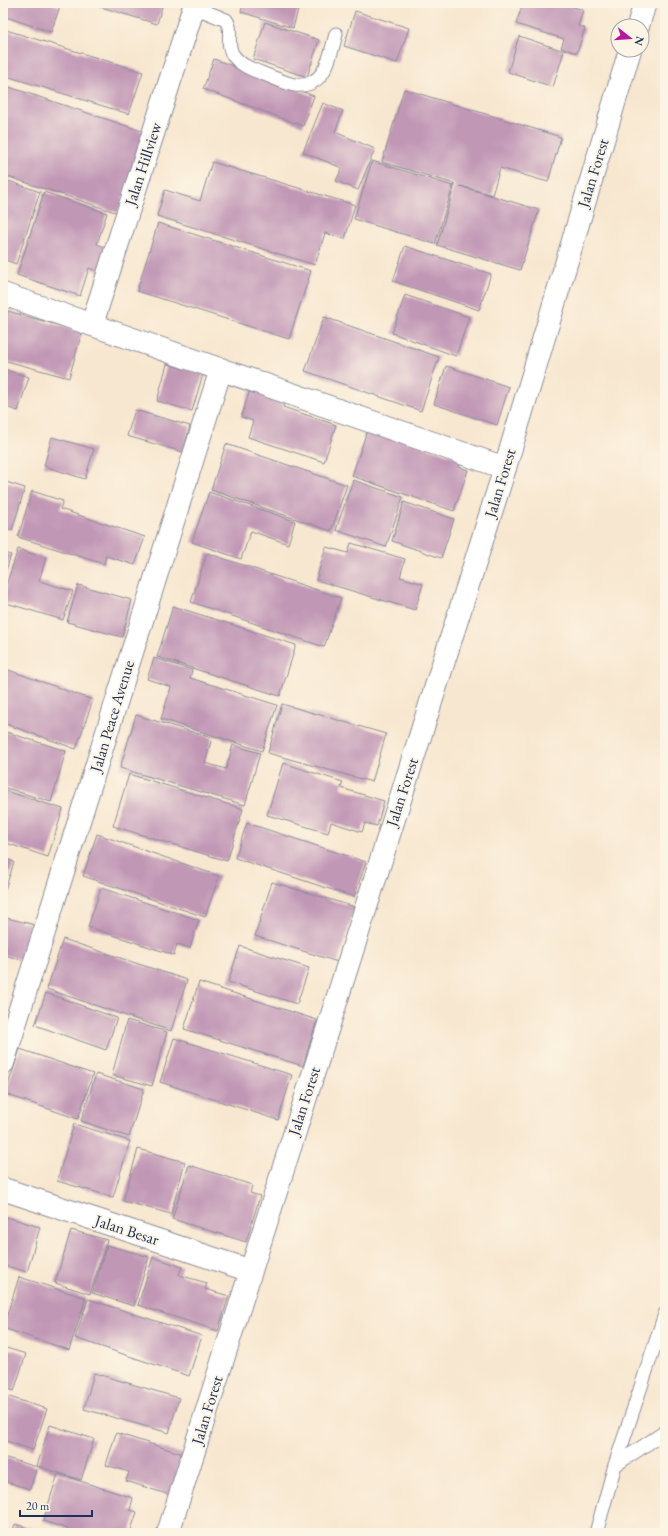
<svg xmlns="http://www.w3.org/2000/svg" width="668" height="1536" font-family="'EB Garamond',serif">
<style>
.building{fill:#c197b6}
.lines{fill:none;stroke-linecap:round;stroke-linejoin:round}
.lane-casing{stroke:#8a8b97;stroke-width:15}
.street-casing{stroke:#8a8b97;stroke-width:24}
.lane{stroke:#fff;stroke-width:13}
.street{stroke:#fff;stroke-width:22}
.labels{text-anchor:middle;dominant-baseline:central;stroke-width:4;stroke-linejoin:round;paint-order:stroke}
.street-label{font-size:16px;fill:#1b2f5e;stroke:#fcf5e5}
</style>
<rect width="100%" height="100%" fill="#fcf5e5"/>
<filter id="ink" filterUnits="userSpaceOnUse"><feTurbulence type="fractalNoise" baseFrequency=".025" numOctaves="2"/><feDisplacementMap in="SourceGraphic" scale="8" xChannelSelector="R" yChannelSelector="G"/><feConvolveMatrix kernelMatrix="1 2 1 2 8 2 1 2 1" color-interpolation-filters="sRGB"/></filter>
<filter id="wash" filterUnits="userSpaceOnUse"><feTurbulence type="fractalNoise" baseFrequency=".012" numOctaves="4" result="noise"/><feDisplacementMap in="SourceGraphic" scale="16" xChannelSelector="R" yChannelSelector="G"/><feGaussianBlur stdDeviation="0.9" result="paint"/><feColorMatrix in="noise" values="0 0 0 0 0 0 0 0 0 0 0 0 0 0 0 0 0 1.4 0 .05"/><feComposite in="paint" operator="in"/></filter>
<g filter="url(#wash)">
<rect width="100%" height="100%" fill="#f8e7d0"/>
<g id="blocks">
<path class="building" d="M 3,3 L 51,3 L 60,6 L 51,32 L 3,16 Z
M 88,3 L 163,3 L 157,24 Z
M 243,3 L 300,3 L 293,28 L 241,12 Z
M 523,3 L 561,3 L 583,10 L 578,26 L 585,28 L 577,53 L 561,48 L 564,39 L 516,24 Z
M 355,11 L 409,28 L 397,63 L 344,46 Z
M 265,22 L 319,40 L 307,77 L 253,59 Z
M 3,29 L 143,72 L 129,114 L 3,75 Z
M 519,36 L 564,51 L 553,87 L 508,72 Z
M 214,59 L 314,96 L 303,126 L 203,89 Z
M 3,85 L 145,132 L 118,213 L 3,175 Z
M 404,89 L 561,137 L 548,182 L 500,168 L 492,195 L 460,186 L 539,210 L 520,270 L 437,245 L 455,184 L 382,162 Z
M 323,103 L 343,111 L 335,132 L 375,149 L 358,190 L 336,181 L 342,168 L 303,152 Z
M 372,161 L 453,186 L 435,244 L 354,219 Z
M 212,162 L 355,205 L 345,239 L 325,233 L 315,265 L 157,216 L 165,190 L 200,201 Z
M 3,179 L 40,192 L 16,264 L 3,259 Z
M 44,192 L 107,213 L 97,244 L 110,249 L 102,273 L 89,268 L 80,296 L 17,275 Z
M 158,223 L 311,271 L 289,339 L 137,291 Z
M 405,246 L 491,274 L 479,310 L 393,281 Z
M 405,295 L 469,317 L 456,356 L 392,333 Z
M 8,311 L 82,332 L 69,378 L 3,360 L 3,330 Z
M 324,317 L 439,357 L 421,411 L 305,371 Z
M 167,364 L 203,374 L 192,411 L 157,401 Z
M 446,366 L 509,387 L 497,425 L 434,404 Z
M 3,369 L 29,377 L 18,411 L 3,406 Z
M 252,384 L 287,395 L 283,407 L 336,425 L 324,462 L 248,437 L 253,421 L 241,417 Z
M 135,410 L 190,426 L 183,452 L 127,436 Z
M 368,428 L 462,459 L 459,467 L 468,470 L 454,511 L 352,476 Z
M 52,437 L 94,449 L 85,479 L 44,466 Z
M 226,444 L 347,485 L 331,531 L 211,490 Z
M 353,480 L 403,497 L 386,547 L 336,530 Z
M 3,481 L 25,488 L 12,530 L 3,527 Z
M 32,491 L 63,501 L 60,509 L 145,537 L 135,565 L 106,556 L 104,564 L 18,537 Z
M 209,492 L 295,521 L 288,544 L 251,531 L 241,559 L 192,542 Z
M 404,502 L 454,519 L 441,558 L 392,541 Z
M 351,543 L 405,559 L 400,577 L 423,584 L 415,610 L 316,580 L 326,547 L 348,553 Z
M 18,549 L 46,558 L 39,581 L 73,591 L 63,620 L 3,602 L 3,595 Z
M 3,552 L 11,555 L 3,580 Z
M 207,553 L 341,598 L 324,647 L 191,602 Z
M 78,585 L 132,600 L 122,637 L 67,622 Z
M 173,606 L 296,645 L 280,696 L 157,657 Z
M 154,658 L 192,670 L 190,678 L 277,705 L 262,751 L 161,719 L 171,687 L 147,679 Z
M 3,668 L 93,700 L 76,749 L 3,723 Z
M 282,704 L 386,734 L 372,782 L 268,753 Z
M 136,715 L 212,738 L 205,763 L 226,769 L 233,745 L 260,753 L 245,805 L 120,768 Z
M 3,731 L 66,751 L 51,802 L 3,787 Z
M 283,763 L 343,782 L 341,788 L 384,801 L 377,826 L 365,823 L 362,832 L 331,822 L 328,833 L 267,815 Z
M 129,774 L 243,809 L 227,861 L 113,826 Z
M 3,790 L 63,809 L 48,857 L 3,842 Z
M 247,823 L 366,862 L 354,897 L 235,858 Z
M 97,834 L 219,876 L 205,917 L 83,876 Z
M 3,858 L 14,862 L 3,896 Z
M 272,882 L 355,907 L 338,962 L 255,936 Z
M 101,888 L 199,920 L 190,948 L 177,944 L 174,955 L 88,927 Z
M 3,917 L 35,925 L 24,961 L 5,955 L 3,960 Z
M 63,939 L 187,980 L 171,1031 L 47,989 Z
M 240,946 L 309,968 L 297,1004 L 228,982 Z
M 199,982 L 317,1020 L 303,1066 L 184,1029 Z
M 46,993 L 117,1018 L 106,1050 L 35,1025 Z
M 127,1020 L 167,1032 L 152,1086 L 112,1075 Z
M 174,1038 L 292,1075 L 278,1120 L 160,1082 Z
M 20,1049 L 93,1074 L 78,1119 L 5,1094 Z
M 96,1074 L 144,1089 L 129,1137 L 81,1121 Z
M 74,1124 L 130,1141 L 113,1197 L 57,1181 Z
M 138,1149 L 185,1162 L 171,1214 L 123,1201 Z
M 189,1165 L 252,1185 L 250,1193 L 260,1196 L 246,1242 L 172,1219 Z
M 3,1216 L 40,1227 L 27,1272 L 3,1265 Z
M 71,1230 L 107,1240 L 90,1294 L 55,1283 Z
M 107,1245 L 149,1257 L 134,1306 L 92,1293 Z
M 153,1257 L 182,1267 L 179,1275 L 207,1283 L 205,1289 L 229,1296 L 218,1331 L 138,1305 Z
M 19,1277 L 86,1298 L 69,1350 L 3,1328 Z
M 88,1299 L 202,1336 L 189,1376 L 75,1338 Z
M 3,1347 L 26,1354 L 14,1391 L 3,1387 Z
M 94,1373 L 179,1398 L 169,1433 L 84,1409 Z
M 3,1395 L 47,1409 L 33,1450 L 3,1440 Z
M 50,1425 L 94,1439 L 81,1480 L 37,1466 Z
M 116,1433 L 186,1455 L 173,1496 L 126,1481 L 129,1472 L 106,1465 Z
M 3,1457 L 37,1467 L 30,1489 L 3,1481 Z
M 58,1474 L 133,1498 L 130,1510 L 137,1512 L 130,1533 L 81,1533 L 43,1521 Z
M 15,1524 L 46,1533 L 12,1533 Z"/>
</g>
</g>
<g filter="url(#ink)">
<use href="#blocks" fill-opacity="0" stroke="#8a8b97" stroke-width="1"/>
<g class="lines">
<g class="lane-casing">
<path id="lane" d="M 194,7 L 226,20 C 234,30 225,44 233,55 C 241,67 257,71 269,76 C 277,79 287,84 295,85 C 326,88 330,56 336,34
M 615,1465 L 665,1432
M 596,1533 L 615,1465 L 665,1314"/>
</g>
<g class="street-casing">
<path id="street" d="M 638,26 L 645,3
M 3,294 L 505,468
M 92,324 L 195,3
M 3,1063 L 221,369
M 3,1189 L 251,1271
M 168,1533 L 505,468 L 630,50"/>
</g>
<use href="#lane" class="lane"/>
<use href="#street" class="street"/>
</g>
</g>
<g class="labels">
<g class="street-label">
<text transform="translate(143 164) rotate(-72)">Jalan Hillview</text>
<text transform="translate(593 173) rotate(-73)">Jalan Forest</text>
<text transform="translate(500 483) rotate(-73)">Jalan Forest</text>
<text transform="translate(112 716) rotate(-73)">Jalan Peace Avenue</text>
<text transform="translate(402 792) rotate(-72)">Jalan Forest</text>
<text transform="translate(304 1101) rotate(-72)">Jalan Forest</text>
<text transform="translate(127 1230) rotate(18)">Jalan Besar</text>
<text transform="translate(207 1410) rotate(-73)">Jalan Forest</text>
</g>
</g>
<rect width="668" height="1536" fill="none" stroke="#fcf5e5" stroke-width="16"/>
<g transform="translate(630 38) rotate(107)"><circle r="19" fill="#fcf5e5" stroke="#a2a6af"/>
<path d="M0-3L7 15L0 10L-7 15Z" fill="#b5179e"/>
<text y="-6" font-size="11" font-weight="bold" text-anchor="middle" fill="#1b2f5e">N</text>
</g>
<path d="M20 1510v6h72v-6" fill="none" stroke="#1b2f5e" stroke-width="2"/>
<text x="26" y="1510" font-size="12" fill="#1b2f5e" stroke="#fcf5e5" stroke-width="3" paint-order="stroke">20 m</text>
</svg>
